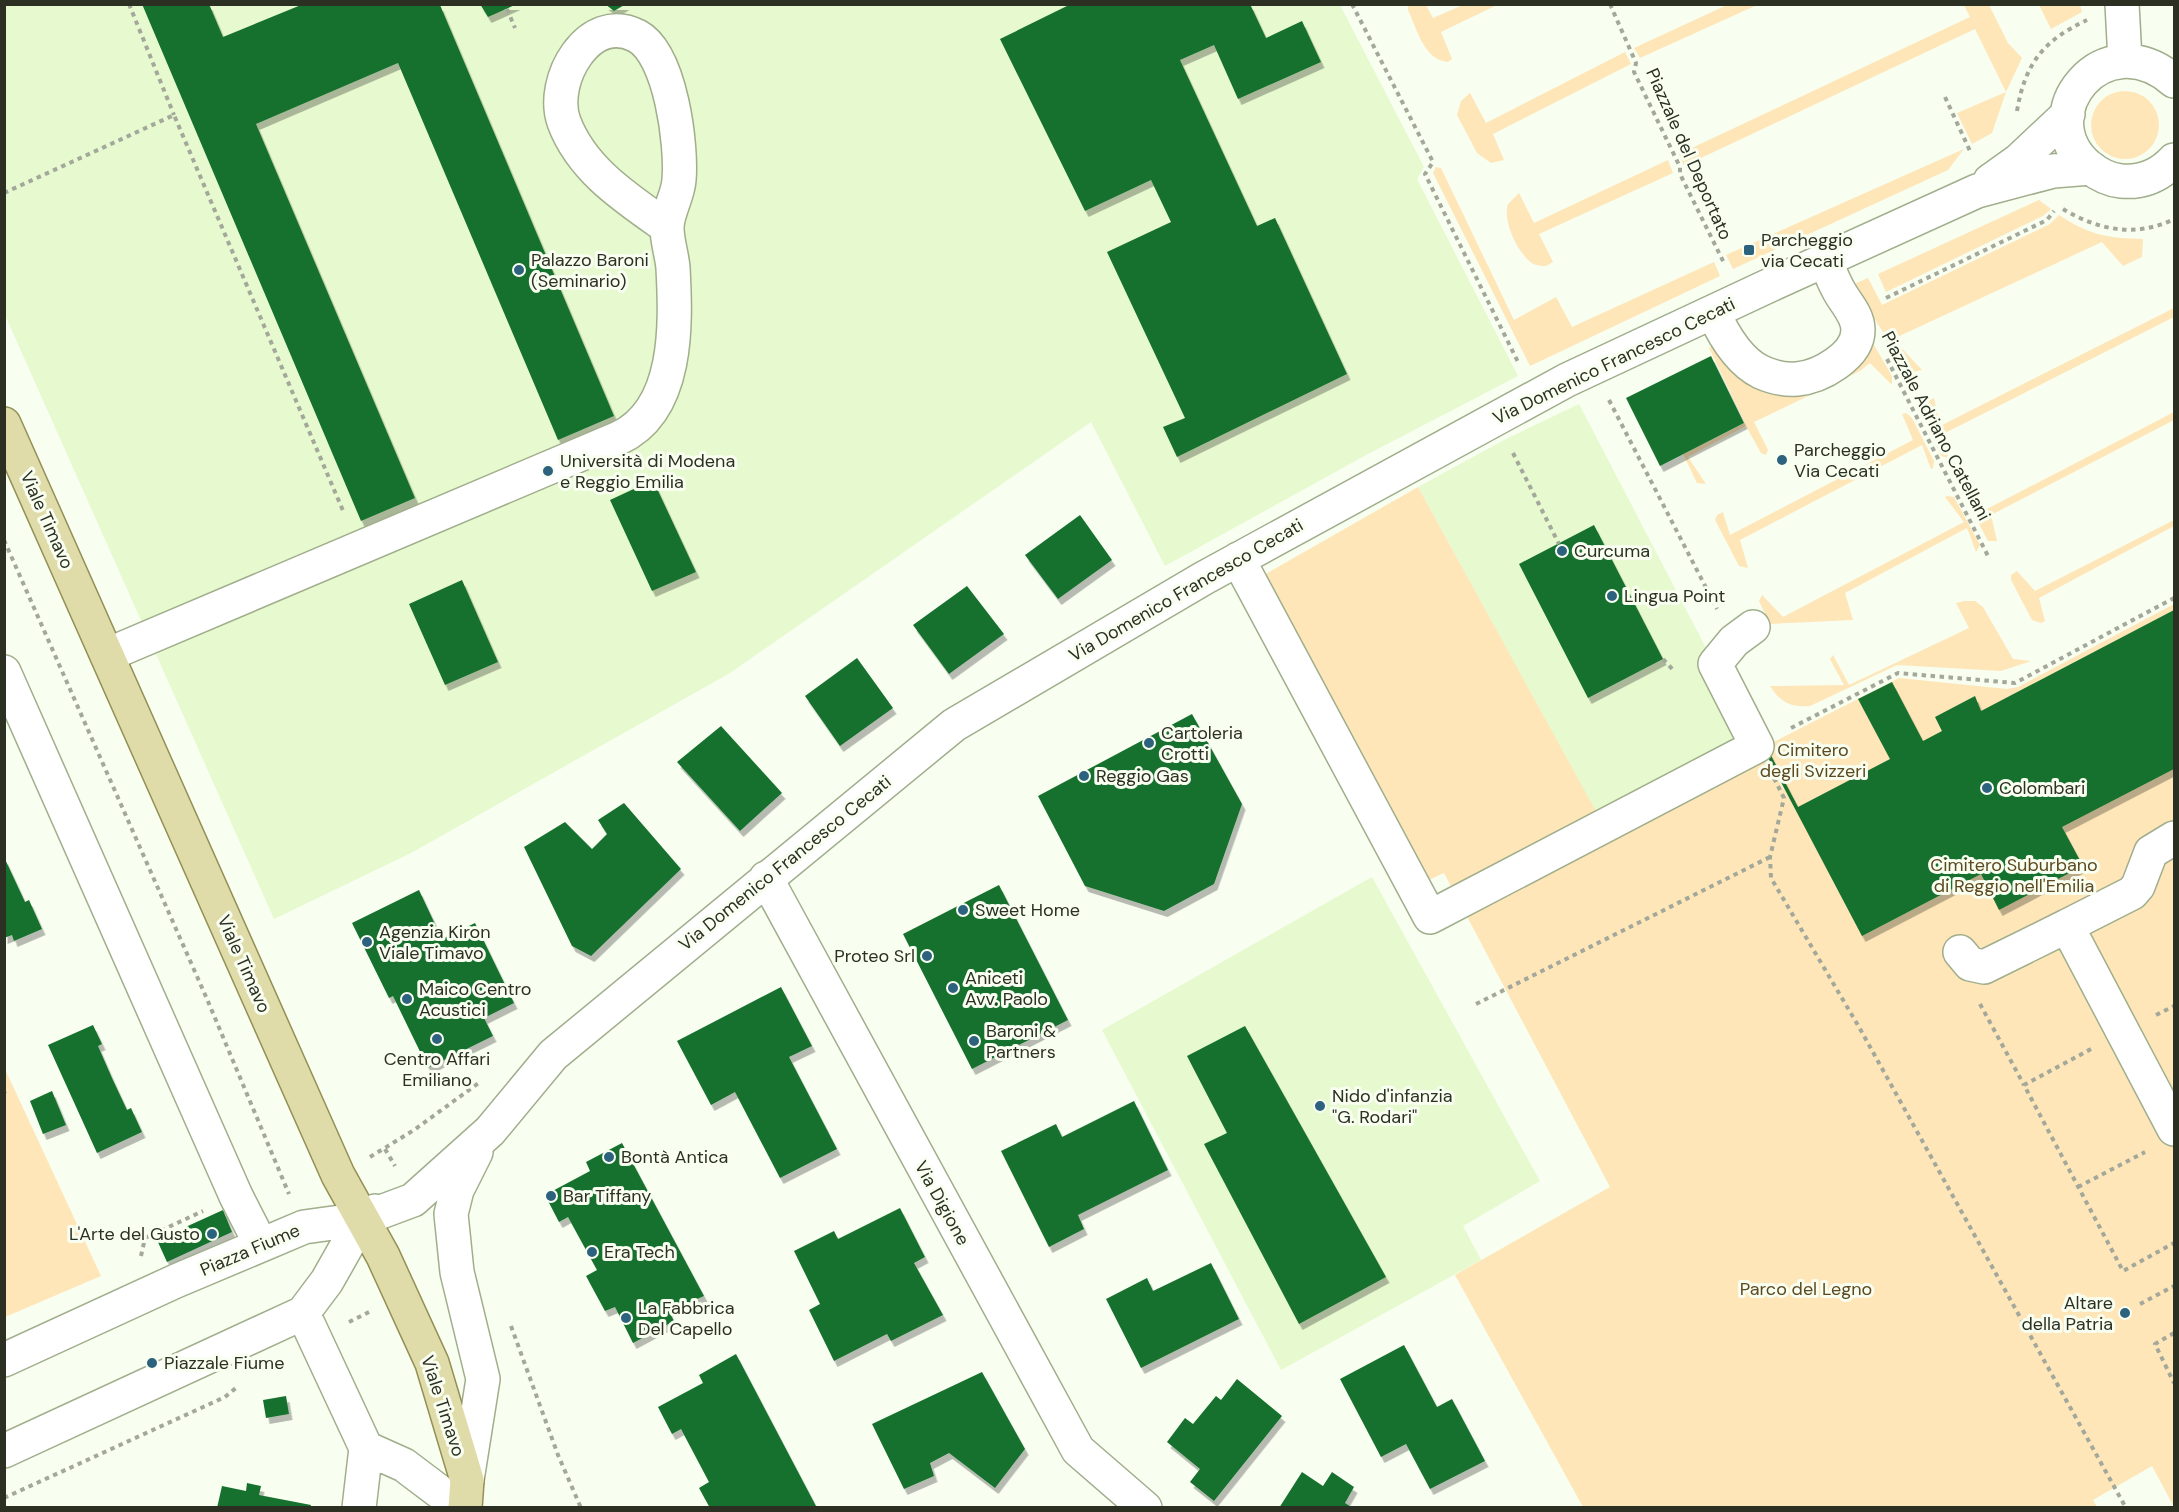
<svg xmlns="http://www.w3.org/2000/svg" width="2179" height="1512" font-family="'DM Sans',sans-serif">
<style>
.built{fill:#e7f9cf}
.green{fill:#fee6b8}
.building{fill:#19702f;filter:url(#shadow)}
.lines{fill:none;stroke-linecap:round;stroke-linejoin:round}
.minor-casing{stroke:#a0ae8c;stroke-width:36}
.major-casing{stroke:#939056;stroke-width:36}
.path{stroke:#a3a89b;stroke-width:4;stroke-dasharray:4.5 4.5;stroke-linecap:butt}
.minor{stroke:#fff;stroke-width:33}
.major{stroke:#e0dcaa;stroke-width:33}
.poi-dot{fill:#2d627e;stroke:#f8fef0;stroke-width:2}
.labels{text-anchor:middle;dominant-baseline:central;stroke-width:6;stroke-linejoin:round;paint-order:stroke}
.street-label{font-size:18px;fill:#2b3023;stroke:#f8fef0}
.poi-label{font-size:18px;fill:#2b3023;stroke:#f8fef0;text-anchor:start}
.park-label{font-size:18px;fill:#5d4920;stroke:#f8fef0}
</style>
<defs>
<filter id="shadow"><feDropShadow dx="3.5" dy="6" stdDeviation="0" flood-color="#0004"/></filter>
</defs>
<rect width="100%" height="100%" fill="#f8fef0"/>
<path class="built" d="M 4,5 L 1340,5 L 1424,167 L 1417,179 L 1518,376 L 1368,454 L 1165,566 L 1091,422 L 730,673 L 411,853 L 274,919 L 5,315 Z
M 1579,404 L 1757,746 L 1604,827 L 1418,487 L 1506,439 Z
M 1372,877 L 1540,1181 L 1463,1226 L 1481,1260 L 1281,1370 L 1102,1030 Z"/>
<path class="green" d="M 1408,5 L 1426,5 L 1433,18 L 1463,5 L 1497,5 L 1441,32 L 1452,59 L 1448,62 C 1424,60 1417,29 1408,10 Z
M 1727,5 L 1757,5 L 1640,58 L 1634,48 Z
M 1964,5 L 1989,5 L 2008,43 L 2022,58 L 2006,92 L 1992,133 L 1972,144 L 1957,113 L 2006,92 L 1975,29 L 1684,166 L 1679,154 L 1970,17 Z
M 2039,5 L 2080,5 L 2082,12 L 2051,29 Z
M 1625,52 L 1631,64 L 1493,134 L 1504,160 L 1491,163 L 1477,153 L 1457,115 L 1461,101 L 1470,93 L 1486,123 Z
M2091 125a34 34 0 1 1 68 0a34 34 0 1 1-68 0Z
M 1964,149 L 1948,170 L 1733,269 L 1726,255 Z
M 1668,160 L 1673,173 L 1539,234 L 1553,262 L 1546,266 C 1542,266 1536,266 1532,263 C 1518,254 1502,220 1508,204 L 1519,193 L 1534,223 Z
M 1436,167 L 1441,168 L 1514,320 L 1556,297 L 1572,327 L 1714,262 L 1720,276 L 1530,366 L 1433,173 Z
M 2039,200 L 2051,209 L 2043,216 L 1886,292 L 1878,274 Z
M 2059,215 C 2089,235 2107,238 2143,239 L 2142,257 L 2123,266 L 2102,242 L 1893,339 L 1922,370 L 1908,373 L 1896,363 L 1883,332 L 1852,285 L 1868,278 L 1882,305 L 2050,224 Z
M 2174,308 L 2174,317 L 1945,433 L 1948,458 L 1941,456 L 1924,418 L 1930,400 L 1934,398 L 1940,426 Z
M 1870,338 L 1892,376 L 1892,385 L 1870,363 L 1860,371 L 1754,422 L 1768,450 L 1766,455 L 1761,453 L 1746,426 L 1688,457 L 1706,484 L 1697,483 L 1683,454 L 1745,423 L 1709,348 L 1718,343 L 1763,383 Z
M 2174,412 L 2174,420 L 1991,515 L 1997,541 L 1988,541 L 1964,495 L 1970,487 L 1987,509 Z
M 1906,413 L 1912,418 L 1934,461 L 1933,468 L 1931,469 L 1922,445 L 1740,540 L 1748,568 L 1739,566 L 1715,520 L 1717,515 L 1723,512 L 1730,535 L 1913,440 L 1902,414 Z
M 1418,487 L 1604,826 L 1757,746 L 1789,797 L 1766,746 L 1899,678 L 2007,689 L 2018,687 L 2174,604 L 2174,1507 L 2152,1466 L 2093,1500 L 2097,1507 L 1583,1507 L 1455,1275 L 1610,1187 L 1444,873 L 1418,885 L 1250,583 Z
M 1947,496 L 1954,497 L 1980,545 L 1976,552 L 1967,528 L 1845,593 L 1853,620 L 1770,624 L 1759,601 L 1762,595 L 1783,617 L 1964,522 L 1945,497 Z
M 2174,520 L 2174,526 L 2039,598 L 2045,621 L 2041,623 L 2032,620 L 2011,580 L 2011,575 L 2017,571 L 2035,591 Z
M 1964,601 L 1975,601 L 1983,607 L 2013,659 L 2031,661 L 2001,671 L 1897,665 L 1810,706 C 1791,708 1780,702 1770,686 L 1844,685 L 1830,659 L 1833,655 L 1849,685 L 1969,628 L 1956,603 Z
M 4,1067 L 101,1276 L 5,1317 L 4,1317 Z"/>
<path class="building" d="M 142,4 L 209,4 L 223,37 L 301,5 L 440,5 L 614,416 L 558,440 L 398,63 L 256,124 L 415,498 L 361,521 Z
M 480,4 L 517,4 L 488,17 Z
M 605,4 L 626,4 L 614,11 Z
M 1071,4 L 1250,4 L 1266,38 L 1302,21 L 1321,62 L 1238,99 L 1214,45 L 1180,60 L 1257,226 L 1275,218 L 1347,374 L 1177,457 L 1163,427 L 1185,418 L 1107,252 L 1171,222 L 1151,180 L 1085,211 L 1000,39 Z
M 1711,356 L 1744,423 L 1660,466 L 1626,398 Z
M 653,480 L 696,572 L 652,591 L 610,500 Z
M 1080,515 L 1112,560 L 1058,599 L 1025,555 Z
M 1594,525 L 1663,659 L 1588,698 L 1519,564 Z
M 462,580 L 498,662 L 445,685 L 409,604 Z
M 967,586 L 1004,634 L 949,674 L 913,625 Z
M 2174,610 L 2174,769 L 2062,827 L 2083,866 L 1999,910 L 1981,874 L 1862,936 L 1763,748 L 1766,746 L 1798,807 L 1890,759 L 1858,699 L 1892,682 L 1923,741 L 1942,731 L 1935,717 L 1975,696 L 1981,711 Z
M 857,658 L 893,708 L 840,746 L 805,696 Z
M 1192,714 L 1242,804 L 1214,884 L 1164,911 L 1085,886 L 1038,796 Z
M 721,726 L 782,793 L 740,831 L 677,762 Z
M 624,803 L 681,869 L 591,956 L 572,946 L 524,847 L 565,822 L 592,849 L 607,834 L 598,820 Z
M 4,857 L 25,902 L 29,900 L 42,929 L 14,941 L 12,935 L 4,938 Z
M 999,885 L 1068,1020 L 972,1069 L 903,934 Z
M 419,890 L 442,939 L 475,923 L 514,1003 L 484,1018 L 493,1036 L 428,1068 L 393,996 L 389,998 L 352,923 Z
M 781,987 L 812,1046 L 789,1057 L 837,1149 L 780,1178 L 735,1092 L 711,1105 L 677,1041 Z
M 93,1025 L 102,1044 L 98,1046 L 112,1078 L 127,1110 L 131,1108 L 142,1132 L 97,1153 L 48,1045 Z
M 1245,1026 L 1386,1277 L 1299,1324 L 1204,1144 L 1227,1133 L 1187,1056 Z
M 52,1091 L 66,1125 L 43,1134 L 30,1101 Z
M 1134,1101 L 1168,1170 L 1078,1215 L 1084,1229 L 1049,1247 L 1001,1151 L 1056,1124 L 1062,1137 Z
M 622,1143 L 704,1296 L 669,1311 L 674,1321 L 633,1343 L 615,1307 L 605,1311 L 586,1276 L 597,1270 L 568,1217 L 559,1222 L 545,1195 L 590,1171 L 586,1162 Z
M 900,1208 L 925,1257 L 914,1263 L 943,1315 L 891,1341 L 887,1334 L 834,1361 L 809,1310 L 820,1304 L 794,1251 L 834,1231 L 838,1239 Z
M 223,1210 L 232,1232 L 167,1262 L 157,1240 Z
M 1211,1263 L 1239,1319 L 1141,1368 L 1106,1299 L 1147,1278 L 1153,1291 Z
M 1404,1345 L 1437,1407 L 1452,1399 L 1485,1461 L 1430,1489 L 1406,1444 L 1381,1457 L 1340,1379 Z
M 736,1354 L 817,1508 L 710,1508 L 699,1488 L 709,1482 L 681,1429 L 672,1434 L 658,1407 L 703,1383 L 699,1375 Z
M 982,1372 L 1025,1449 L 995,1488 L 949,1453 L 930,1463 L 934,1476 L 904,1489 L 872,1424 Z
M 1237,1379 L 1282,1416 L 1214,1501 L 1190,1482 L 1200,1469 L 1167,1442 L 1185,1418 L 1193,1424 L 1216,1396 L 1221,1400 Z
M 286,1396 L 289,1414 L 266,1418 L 263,1400 Z
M 1302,1472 L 1323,1486 L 1332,1472 L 1354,1487 L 1345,1503 L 1353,1508 L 1279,1508 Z
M 247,1483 L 261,1486 L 259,1495 L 311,1505 L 310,1508 L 217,1508 L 222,1486 L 246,1491 Z"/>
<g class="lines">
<g class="minor-casing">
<path id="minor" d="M 2122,4 L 2125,60
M 2174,81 C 2103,20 2029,116 2088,166 C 2098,174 2108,180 2121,181 C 2142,183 2160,175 2174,160
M 1990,181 L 2018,161 L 2068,114
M 1713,312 C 1723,334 1738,361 1761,372 C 1772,377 1785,380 1797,379 C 1820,377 1858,356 1858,330 C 1858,314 1845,303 1838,289 C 1833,280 1829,269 1825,260
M 1238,559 L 1430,917 L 1757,746 L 1715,664 L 1734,641 L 1753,627
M 107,655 L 619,438 C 679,410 676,324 673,268 C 672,255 667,241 667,228 C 667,212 678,196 679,180 C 682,146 671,54 637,36 C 589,11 549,81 564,122 C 582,170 626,198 667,227
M 4,672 L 236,1196 L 261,1245
M 2174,838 L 2151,852 L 2138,886 L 2132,893 L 2067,926 L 2174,1129
M 766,878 L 1078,1450 L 1145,1508
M 1960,952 L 1970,964 L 1984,967 L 2067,926
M 303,1313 L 366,1448 L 359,1508
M 4,1360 L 176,1281 L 304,1227 L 362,1219 L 413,1200 L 490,1131 L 553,1055 L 954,725 L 1204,578 L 1567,380 L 1768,286 L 1977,191 L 2053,171 L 2091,168
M 366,1448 L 404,1465 L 461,1508
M 4,1451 L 303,1313 L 327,1281 L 362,1219 L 375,1211
M 467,1480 L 483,1379 L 457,1272 L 451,1214 L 457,1190 L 476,1152"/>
</g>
<g class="major-casing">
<path id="major" d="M 4,424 L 338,1175 L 383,1256 L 432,1363 L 467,1480 L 465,1508"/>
</g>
<path class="path" d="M 129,4 L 174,115
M 1352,4 L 1433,162 L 1425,174 L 1519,364
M 1610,4 L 1636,63 L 1634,72 L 1680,167 L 1680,174 L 1725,265
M 507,9 L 515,28
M 1945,97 L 1970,151
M 2017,111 C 2025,63 2044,40 2087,20
M 4,193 L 174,115 L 344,513
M 2063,209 C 2098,230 2136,238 2174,219
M 1886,298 L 2047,220 L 2054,211
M 1887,359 L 1988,556
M 1609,400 L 1717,609
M 1513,453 L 1559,544
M 4,540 L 207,999 L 289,1194
M 1663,659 L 1674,671
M 1791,728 L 1898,673 L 2015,683 L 2174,598
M 1774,778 L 1784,798 L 1770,857 L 1771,878 L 1859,1027 L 2126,1508
M 2046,886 L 2050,893
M 1476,1004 L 1770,857
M 1980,1004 L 2024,1085
M 2156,1015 L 2174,1006
M 2091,1049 L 2024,1085 L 2123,1271 L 2174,1243
M 4,1092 L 5,1094
M 385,1149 L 395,1166
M 370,1157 L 414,1130 L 480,1082
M 2078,1187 L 2145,1152
M 141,1256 L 145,1238 L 203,1211
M 2140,1304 L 2174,1286
M 349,1322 L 369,1312
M 511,1326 L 558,1455 L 581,1508
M 2174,1333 L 2155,1344 L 2174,1383
M 4,1498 L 225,1397 L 237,1387"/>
<use href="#minor" class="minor"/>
<use href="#major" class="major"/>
</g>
<g class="poi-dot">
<rect x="1743" y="244" width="12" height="12" rx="3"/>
<circle cx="519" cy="270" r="6"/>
<circle cx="1782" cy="460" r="6"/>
<circle cx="548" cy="471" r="6"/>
<circle cx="1562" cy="551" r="6"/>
<circle cx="1612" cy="596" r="6"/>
<circle cx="1149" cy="743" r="6"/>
<circle cx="1084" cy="776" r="6"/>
<circle cx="1987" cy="788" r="6"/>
<circle cx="963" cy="910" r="6"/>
<circle cx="367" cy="942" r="6"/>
<circle cx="927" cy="956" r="6"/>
<circle cx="953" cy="988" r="6"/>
<circle cx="407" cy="999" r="6"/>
<circle cx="437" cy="1039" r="6"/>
<circle cx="974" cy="1041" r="6"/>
<circle cx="1320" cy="1106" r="6"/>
<circle cx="609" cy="1157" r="6"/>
<circle cx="551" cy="1196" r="6"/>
<circle cx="212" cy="1234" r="6"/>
<circle cx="592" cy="1252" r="6"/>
<circle cx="2125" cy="1313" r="6"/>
<circle cx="626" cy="1318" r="6"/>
<circle cx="152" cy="1363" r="6"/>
</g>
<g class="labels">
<g class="street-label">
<text transform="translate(1689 154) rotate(66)">Piazzale del Deportato</text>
<text transform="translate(1614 361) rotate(-26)">Via Domenico Francesco Cecati</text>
<text transform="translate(1936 426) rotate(62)">Piazzale Adriano Catellani</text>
<text transform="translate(47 520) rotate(66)">Viale Timavo</text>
<text transform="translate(1186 590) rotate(-30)">Via Domenico Francesco Cecati</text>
<text transform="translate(785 863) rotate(-39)">Via Domenico Francesco Cecati</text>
<text transform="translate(244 964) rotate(66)">Viale Timavo</text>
<text transform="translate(942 1203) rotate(61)">Via Digione</text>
<text transform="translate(250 1250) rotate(-23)">Piazza Fiume</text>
<text transform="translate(443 1406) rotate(72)">Viale Timavo</text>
</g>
<g class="poi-label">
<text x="1761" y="240">Parcheggio<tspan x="1761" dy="21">via Cecati</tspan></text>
<text x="531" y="260">Palazzo Baroni<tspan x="531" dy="21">(Seminario)</tspan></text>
<text x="1794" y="450">Parcheggio<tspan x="1794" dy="21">Via Cecati</tspan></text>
<text x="560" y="461">Università di Modena<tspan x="560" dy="21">e Reggio Emilia</tspan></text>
<text x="1574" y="551">Curcuma</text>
<text x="1624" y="596">Lingua Point</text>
<text x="1161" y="733">Cartoleria<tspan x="1161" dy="21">Crotti</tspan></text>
<text x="1096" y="776">Reggio Gas</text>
<text x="1999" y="788">Colombari</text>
<text x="975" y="910">Sweet Home</text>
<text x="379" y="932">Agenzia Kiron<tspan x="379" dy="21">Viale Timavo</tspan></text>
<text x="915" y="956" text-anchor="end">Proteo Srl</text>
<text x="965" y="978">Aniceti<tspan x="965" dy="21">Avv. Paolo</tspan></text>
<text x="419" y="989">Maico Centro<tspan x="419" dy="21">Acustici</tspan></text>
<text x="986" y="1031">Baroni &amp;<tspan x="986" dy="21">Partners</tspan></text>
<text x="437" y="1059" text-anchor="middle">Centro Affari<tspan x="437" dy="21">Emiliano</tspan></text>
<text x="1332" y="1096">Nido d'infanzia<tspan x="1332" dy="21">"G. Rodari"</tspan></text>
<text x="621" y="1157">Bontà Antica</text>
<text x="563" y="1196">Bar Tiffany</text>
<text x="200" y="1234" text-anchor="end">L'Arte del Gusto</text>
<text x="604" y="1252">Era Tech</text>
<text x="2113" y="1303" text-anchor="end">Altare<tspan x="2113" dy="21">della Patria</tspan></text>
<text x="638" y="1308">La Fabbrica<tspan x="638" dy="21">Del Capello</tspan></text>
<text x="164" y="1363">Piazzale Fiume</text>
</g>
<g class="park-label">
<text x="1813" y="750">Cimitero<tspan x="1813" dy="21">degli Svizzeri</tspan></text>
<text x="2014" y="865">Cimitero Suburbano<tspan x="2014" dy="21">di Reggio nell'Emilia</tspan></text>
<text x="1806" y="1289">Parco del Legno</text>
</g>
</g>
<rect width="2179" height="1512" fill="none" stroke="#2b3023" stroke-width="12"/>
</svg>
